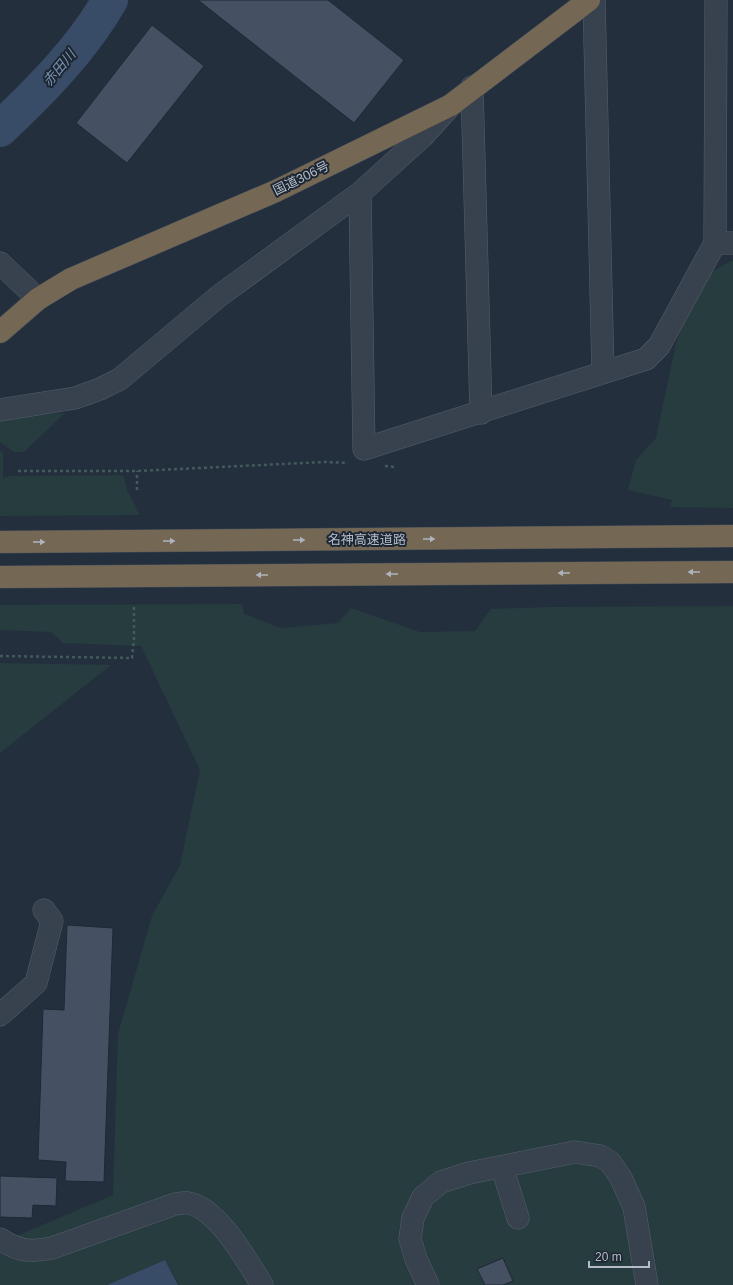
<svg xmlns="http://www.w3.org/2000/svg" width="733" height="1285" font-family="Arial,'Noto Sans JP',sans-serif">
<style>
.green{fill:#263c3f}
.water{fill:#394c67}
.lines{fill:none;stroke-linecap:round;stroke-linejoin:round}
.river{stroke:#394c67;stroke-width:36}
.building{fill:#455162;stroke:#1f2835}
.minor-casing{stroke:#565f6c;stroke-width:23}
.highway-casing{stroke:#434c59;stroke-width:23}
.path{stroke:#44595c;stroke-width:2.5;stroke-dasharray:3 3;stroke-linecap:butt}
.minor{stroke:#38414e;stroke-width:22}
.highway{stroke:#746855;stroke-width:22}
.oneway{fill:#aeb4bd}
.labels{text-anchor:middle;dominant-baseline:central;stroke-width:4;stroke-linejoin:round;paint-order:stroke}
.street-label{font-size:13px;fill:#b4bcc9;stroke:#1d2633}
.water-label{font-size:14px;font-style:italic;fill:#7c92b1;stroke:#1d2633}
</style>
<rect width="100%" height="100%" fill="#242f3e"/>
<path class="green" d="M 731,261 L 733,261 L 733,508 L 670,507 L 672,500 L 628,490 L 636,460 L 656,438 L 676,343 L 701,278 Z
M 65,413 L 24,452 L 14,452 L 0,442 L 0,416 Z
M 0,451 L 3,453 L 3,478 L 11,476 L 120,475 L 124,477 L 127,490 L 140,515 L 0,516 Z
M 242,604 L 244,614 L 281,628 L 338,623 L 351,608 L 420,632 L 475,631 L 491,609 L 550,607 L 733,606 L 733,1285 L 179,1285 L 165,1260 L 107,1285 L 0,1285 L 0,1243 L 113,1195 L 118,1034 L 152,916 L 180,865 L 200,770 L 141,646 L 63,643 L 51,632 L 0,630 L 0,605 Z
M 0,663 L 111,665 L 0,753 Z"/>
<path class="water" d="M 165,1260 L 178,1285 L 107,1285 Z"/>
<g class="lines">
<path class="river" d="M 0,129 C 41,90 82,49 110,0"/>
</g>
<path class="building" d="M 198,0 L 328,0 L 404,60 L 354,123 Z
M 152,25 L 204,66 L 127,163 L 76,123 Z
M 67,925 L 113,928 L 104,1182 L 65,1181 L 66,1162 L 38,1160 L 43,1009 L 64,1010 Z
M 0,1176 L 57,1178 L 56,1206 L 33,1205 L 32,1218 L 0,1217 Z
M 503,1258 L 513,1281 L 503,1285 L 485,1285 L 477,1269 Z"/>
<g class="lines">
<g class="minor-casing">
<path id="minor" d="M 594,0 L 603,372
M 472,87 L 481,413
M 451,105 L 423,136 L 360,193 L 364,449 L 646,359 L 659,346 L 715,243 L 716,0
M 715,243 L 733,243
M 0,263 L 38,299
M 0,410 L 75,398 L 100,389 L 120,379 L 219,296 L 360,193
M 0,1015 L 36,983 L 52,921 L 44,910
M 502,1167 L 518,1218
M 0,1239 C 20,1252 30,1252 52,1248 L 175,1204 C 179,1204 184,1202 188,1203 C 218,1208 247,1261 262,1285
M 428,1285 L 416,1259 L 410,1239 L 413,1218 L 423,1197 L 441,1182 L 469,1173 L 575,1152 L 600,1156 L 610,1162 L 621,1178 L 634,1207 L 647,1285"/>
</g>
<g class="highway-casing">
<path id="highway" d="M 0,332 L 38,299 L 71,279 L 276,191 L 451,105 L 589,0
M 0,542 L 733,536
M 0,577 L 733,572"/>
</g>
<path class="path" d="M 385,466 L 395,467
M 18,471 L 137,471 L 324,462 L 348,463
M 137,490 L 137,471
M 0,656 L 132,658 L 134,639 L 134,604"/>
<use href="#minor" class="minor"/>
<use href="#highway" class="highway"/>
</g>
<defs><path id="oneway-solid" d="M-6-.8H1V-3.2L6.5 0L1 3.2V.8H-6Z"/></defs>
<g class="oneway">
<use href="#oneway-solid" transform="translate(429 539)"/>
<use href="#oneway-solid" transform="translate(299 540)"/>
<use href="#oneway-solid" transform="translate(169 541)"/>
<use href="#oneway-solid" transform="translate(39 542)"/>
<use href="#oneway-solid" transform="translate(694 572) rotate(180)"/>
<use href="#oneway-solid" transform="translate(564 573) rotate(180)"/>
<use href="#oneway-solid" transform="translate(392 574) rotate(180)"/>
<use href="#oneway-solid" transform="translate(262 575) rotate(180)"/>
</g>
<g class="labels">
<g class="street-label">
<text transform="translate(301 178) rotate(-26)">国道306号</text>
<text x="367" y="539">名神高速道路</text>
</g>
<g class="water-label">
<text transform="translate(59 68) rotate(-50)">赤田川</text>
</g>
</g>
<path d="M589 1261v6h60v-6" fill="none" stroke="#b4bcc9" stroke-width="2"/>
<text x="595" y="1261" font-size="12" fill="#b4bcc9" stroke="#1d2633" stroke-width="3" paint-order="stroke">20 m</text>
</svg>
